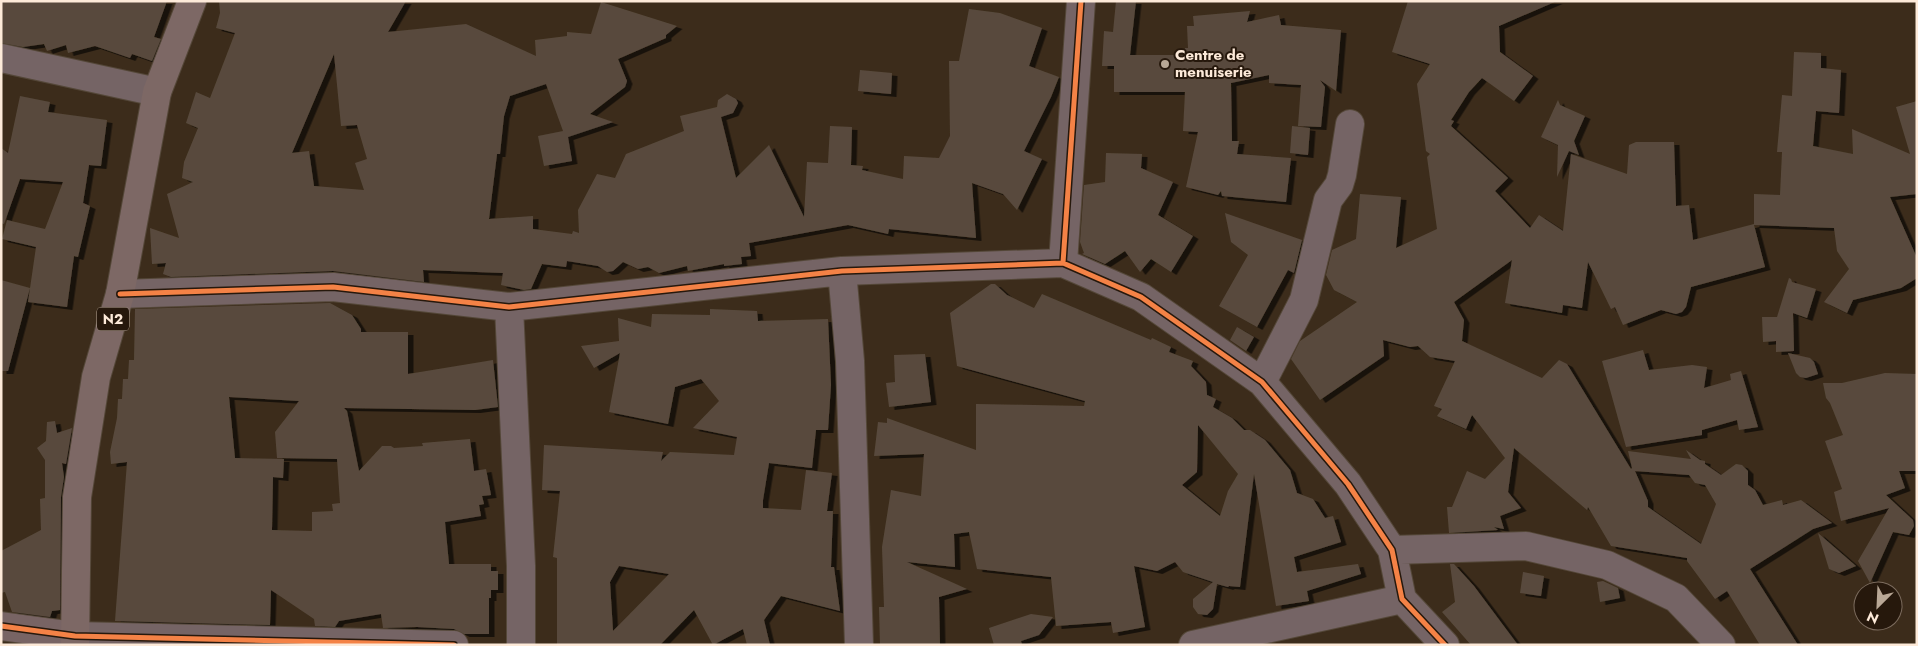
<svg xmlns="http://www.w3.org/2000/svg" width="1918" height="646" font-family="Jost,sans-serif">
<style>
.building{fill:#584a3c;fill-rule:evenodd;filter:url(#shadow)}
.lines{fill:none;stroke-linecap:round;stroke-linejoin:round}
.street-casing{stroke:#544738;stroke-width:30}
.secondary-casing{stroke:#544738;stroke-width:30}
.highway-casing{stroke:#544738;stroke-width:30}
.street{stroke:#756465;stroke-width:28}
.secondary{stroke:#786464;stroke-width:28}
.highway{stroke:#7d6865;stroke-width:28}
.cycleway-casing{stroke:#26180c;stroke-width:8}
.cycleway{stroke:#f48246;stroke-width:5}
.poi-dot{fill:#b9a896;stroke:#26180c;stroke-width:2}
.labels{text-anchor:middle;dominant-baseline:central;stroke-width:4;stroke-linejoin:round;paint-order:stroke}
.shield{fill:#26180c;stroke:#bcab9c;stroke-width:1}
.shield-label{font-size:14px;font-weight:bold;fill:#fdead9}
.poi-label{font-size:15px;font-weight:bold;fill:#fdead9;stroke:#26180c;text-anchor:start}
</style>
<defs>
<filter id="shadow"><feDropShadow dx="5.5" dy="3" stdDeviation="0" flood-color="#0009"/></filter>
</defs>
<rect width="100%" height="100%" fill="#3c2c1b"/>
<path class="building" d="M 1,1 L 167,1 L 154,37 L 161,39 L 152,61 L 132,54 L 130,58 L 95,46 L 68,53 L 66,45 L 47,51 L 44,44 L 23,47 L 1,43 Z
M 219,1 L 406,1 L 388,32 L 466,24 L 536,56 L 535,40 L 567,36 L 567,32 L 591,34 L 601,2 L 677,26 L 666,35 L 666,38 L 618,59 L 627,81 L 625,87 L 590,114 L 613,122 L 568,137 L 572,161 L 544,166 L 538,136 L 563,131 L 546,84 L 510,96 L 504,116 L 500,154 L 497,154 L 489,219 L 533,216 L 533,229 L 572,234 L 573,231 L 579,233 L 578,210 L 597,174 L 615,178 L 626,154 L 684,131 L 680,116 L 717,107 L 718,100 L 727,94 L 736,99 L 738,103 L 733,113 L 721,117 L 736,178 L 769,145 L 804,217 L 807,162 L 828,163 L 830,126 L 852,127 L 851,165 L 863,166 L 862,170 L 903,179 L 904,156 L 939,158 L 950,136 L 949,61 L 959,61 L 969,9 L 1000,13 L 1042,28 L 1029,66 L 1059,77 L 1051,97 L 1024,151 L 1042,159 L 1017,210 L 1003,194 L 972,183 L 976,238 L 889,229 L 888,234 L 848,225 L 749,243 L 751,256 L 741,257 L 742,264 L 724,266 L 724,264 L 688,271 L 687,266 L 659,273 L 648,267 L 638,269 L 623,262 L 613,271 L 607,272 L 598,266 L 567,261 L 566,267 L 542,264 L 531,289 L 524,290 L 501,285 L 503,273 L 423,270 L 424,282 L 333,271 L 171,277 L 163,274 L 166,263 L 152,264 L 150,228 L 179,238 L 167,194 L 193,182 L 182,178 L 184,162 L 198,128 L 186,123 L 196,92 L 210,98 L 235,33 L 216,28 L 220,13 ZM 334,54 L 341,126 L 357,125 L 367,159 L 355,163 L 364,190 L 314,186 L 309,151 L 292,153 Z
M 1116,1 L 1136,1 L 1130,55 L 1185,55 L 1185,48 L 1188,48 L 1187,26 L 1194,26 L 1193,16 L 1250,11 L 1247,22 L 1279,15 L 1281,25 L 1341,30 L 1336,91 L 1320,80 L 1325,87 L 1321,127 L 1298,126 L 1301,85 L 1269,83 L 1269,75 L 1231,83 L 1232,141 L 1239,141 L 1237,154 L 1291,158 L 1286,202 L 1222,196 L 1221,191 L 1218,195 L 1186,187 L 1198,132 L 1183,131 L 1185,92 L 1114,92 L 1114,66 L 1102,66 L 1104,31 L 1113,32 Z
M 1408,1 L 1557,1 L 1499,26 L 1500,52 L 1533,76 L 1514,101 L 1482,78 L 1469,92 L 1451,120 L 1454,121 L 1451,126 L 1508,178 L 1495,191 L 1530,228 L 1539,215 L 1563,231 L 1571,154 L 1627,174 L 1629,145 L 1636,142 L 1674,142 L 1676,206 L 1689,205 L 1693,240 L 1754,224 L 1754,194 L 1780,195 L 1782,152 L 1777,152 L 1782,95 L 1792,96 L 1794,52 L 1821,53 L 1821,68 L 1841,70 L 1839,113 L 1816,111 L 1813,146 L 1853,154 L 1852,129 L 1910,154 L 1896,107 L 1917,101 L 1917,194 L 1890,197 L 1917,258 L 1917,278 L 1901,288 L 1853,300 L 1847,313 L 1824,302 L 1849,269 L 1837,251 L 1834,228 L 1754,225 L 1765,267 L 1691,287 L 1686,307 L 1682,312 L 1676,314 L 1661,310 L 1623,325 L 1615,307 L 1611,309 L 1588,262 L 1582,308 L 1563,305 L 1562,313 L 1505,303 L 1512,260 L 1454,302 L 1464,320 L 1462,341 L 1542,378 L 1559,360 L 1567,364 L 1631,469 L 1632,468 L 1628,451 L 1691,459 L 1686,450 L 1700,460 L 1705,461 L 1705,464 L 1721,475 L 1736,464 L 1742,465 L 1748,471 L 1748,485 L 1755,490 L 1763,505 L 1782,500 L 1783,505 L 1801,500 L 1832,523 L 1813,529 L 1750,569 L 1798,645 L 1760,645 L 1727,591 L 1715,599 L 1687,561 L 1687,558 L 1611,546 L 1588,507 L 1587,510 L 1514,448 L 1508,492 L 1521,508 L 1500,516 L 1504,529 L 1494,527 L 1498,530 L 1449,533 L 1447,507 L 1452,507 L 1467,471 L 1485,479 L 1505,458 L 1472,415 L 1466,429 L 1437,416 L 1442,409 L 1434,406 L 1455,361 L 1430,357 L 1418,346 L 1410,347 L 1383,340 L 1384,356 L 1320,400 L 1291,359 L 1300,341 L 1357,302 L 1334,290 L 1326,275 L 1332,250 L 1356,239 L 1360,194 L 1401,197 L 1396,248 L 1437,229 L 1427,157 L 1430,154 L 1426,151 L 1417,84 L 1430,64 L 1392,52 ZM 1635,471 L 1689,475 L 1695,483 L 1705,485 L 1716,504 L 1701,544 L 1648,507 L 1648,501 Z
M 860,70 L 892,73 L 891,94 L 858,91 Z
M 20,96 L 50,102 L 48,112 L 107,120 L 101,166 L 89,165 L 83,203 L 90,206 L 78,257 L 74,256 L 67,307 L 28,302 L 36,247 L 2,239 L 7,220 L 45,229 L 63,182 L 20,179 L 4,224 L 1,223 L 1,148 L 8,153 Z
M 1558,100 L 1560,105 L 1585,116 L 1574,141 L 1579,155 L 1569,151 L 1557,177 L 1558,145 L 1541,137 Z
M 1292,126 L 1310,128 L 1308,155 L 1290,153 Z
M 1106,153 L 1142,154 L 1141,168 L 1173,182 L 1158,215 L 1193,236 L 1171,272 L 1151,259 L 1140,272 L 1125,251 L 1105,264 L 1082,254 L 1084,253 L 1080,242 L 1084,185 L 1105,182 Z
M 1225,213 L 1302,240 L 1294,273 L 1288,270 L 1257,327 L 1219,306 L 1248,255 L 1231,242 Z
M 1789,278 L 1791,279 L 1792,282 L 1816,289 L 1807,318 L 1793,313 L 1794,351 L 1776,352 L 1776,341 L 1763,342 L 1762,317 L 1777,317 Z
M 1,280 L 30,288 L 8,371 L 1,371 Z
M 991,284 L 995,284 L 1007,295 L 1034,308 L 1042,294 L 1151,340 L 1152,338 L 1171,347 L 1169,352 L 1193,361 L 1191,366 L 1206,382 L 1207,395 L 1216,399 L 1213,407 L 1232,418 L 1244,430 L 1250,430 L 1265,440 L 1290,470 L 1297,493 L 1313,499 L 1325,518 L 1333,516 L 1341,542 L 1294,557 L 1297,572 L 1358,564 L 1361,574 L 1307,591 L 1309,601 L 1276,606 L 1254,474 L 1240,587 L 1229,586 L 1228,587 L 1217,584 L 1213,609 L 1207,615 L 1198,614 L 1193,607 L 1193,599 L 1213,582 L 1183,572 L 1175,562 L 1157,571 L 1134,566 L 1145,627 L 1113,633 L 1111,622 L 1056,626 L 1051,577 L 977,569 L 969,532 L 954,534 L 955,567 L 907,562 L 967,589 L 939,597 L 940,645 L 880,645 L 879,607 L 884,607 L 882,547 L 891,490 L 921,496 L 924,454 L 874,456 L 878,422 L 887,423 L 887,418 L 976,450 L 976,404 L 1084,406 L 1085,401 L 957,366 L 950,313 ZM 1198,425 L 1238,474 L 1228,491 L 1220,516 L 1182,485 L 1197,472 Z
M 330,303 L 352,315 L 361,329 L 361,332 L 408,332 L 408,374 L 493,360 L 498,407 L 475,410 L 344,408 L 347,411 L 359,471 L 382,446 L 391,446 L 394,448 L 423,446 L 422,443 L 470,439 L 474,471 L 486,469 L 491,495 L 482,496 L 484,504 L 479,505 L 481,516 L 445,522 L 449,564 L 491,564 L 491,571 L 498,571 L 498,590 L 491,590 L 491,598 L 489,598 L 489,634 L 464,634 L 454,629 L 417,627 L 383,628 L 381,614 L 339,621 L 335,627 L 315,626 L 314,619 L 271,590 L 270,625 L 115,621 L 127,462 L 111,464 L 110,452 L 117,418 L 118,399 L 122,399 L 123,379 L 128,379 L 129,360 L 134,360 L 135,309 ZM 229,397 L 299,401 L 275,432 L 277,458 L 337,459 L 340,503 L 332,504 L 333,511 L 312,512 L 312,531 L 272,530 L 273,477 L 283,478 L 284,459 L 235,458 Z
M 710,309 L 757,311 L 758,321 L 828,319 L 831,385 L 828,430 L 816,430 L 812,468 L 769,463 L 763,500 L 763,508 L 801,510 L 806,470 L 832,473 L 827,511 L 833,511 L 831,567 L 834,567 L 840,611 L 781,596 L 764,620 L 770,645 L 747,645 L 743,629 L 713,645 L 694,610 L 660,645 L 557,645 L 557,558 L 553,557 L 560,491 L 542,490 L 544,445 L 663,452 L 661,461 L 670,452 L 734,455 L 737,437 L 693,428 L 719,401 L 701,379 L 675,387 L 668,424 L 609,412 L 620,353 L 594,368 L 581,346 L 619,341 L 618,318 L 651,327 L 652,314 L 710,315 ZM 619,566 L 669,574 L 613,631 L 610,582 Z
M 1237,327 L 1254,337 L 1246,351 L 1230,340 Z
M 1643,350 L 1649,370 L 1692,365 L 1707,367 L 1704,388 L 1731,380 L 1730,374 L 1741,371 L 1758,427 L 1739,430 L 1737,420 L 1702,430 L 1702,435 L 1626,447 L 1602,361 Z
M 1788,353 L 1810,358 L 1814,362 L 1818,374 L 1806,378 L 1800,377 L 1796,373 Z
M 925,354 L 931,402 L 889,407 L 886,383 L 895,382 L 894,355 Z
M 1885,373 L 1917,374 L 1917,471 L 1899,471 L 1905,488 L 1886,495 L 1913,520 L 1914,526 L 1909,535 L 1893,532 L 1870,583 L 1858,561 L 1889,508 L 1841,521 L 1834,492 L 1842,489 L 1825,441 L 1843,435 L 1830,403 L 1826,398 L 1823,383 L 1842,383 Z
M 55,421 L 57,433 L 72,428 L 66,464 L 62,463 L 64,477 L 61,497 L 60,610 L 52,611 L 50,617 L 12,612 L 5,592 L 1,593 L 1,551 L 41,530 L 40,499 L 45,498 L 45,460 L 37,448 L 46,441 L 47,422 Z
M 1818,533 L 1856,566 L 1839,573 L 1829,569 Z
M 1450,564 L 1454,564 L 1474,586 L 1518,645 L 1471,645 L 1442,612 L 1455,602 Z
M 1523,572 L 1544,576 L 1541,596 L 1520,593 Z
M 1603,581 L 1618,588 L 1620,598 L 1600,602 L 1597,582 Z
M 1031,614 L 1053,617 L 1039,635 L 1021,641 L 1022,645 L 994,645 L 989,628 Z"/>
<g class="lines">
<g class="street-casing">
<path id="street" d="M 1081,1 L 1063,263 L 1141,297 L 1262,382 L 1348,484 L 1392,550 L 1402,599 L 1445,645
M 1,58 L 157,92
M 842,271 L 850,361 L 859,645
M 120,294 L 333,287 L 509,307 L 842,271 L 1063,263
M 509,307 L 521,566 L 521,645
M 1262,382 L 1304,300 L 1328,200 L 1339,185 L 1342,175 L 1350,124
M 1392,550 L 1526,546 L 1607,565 L 1676,598 L 1721,645
M 75,636 L 454,645
M 1193,645 L 1402,599"/>
</g>
<g class="secondary-casing">
<path id="secondary" d="M 1,626 L 75,636"/>
</g>
<g class="highway-casing">
<path id="highway" d="M 75,645 L 77,497 L 96,377 L 120,294 L 157,92 L 192,1"/>
</g>
<use href="#street" class="street"/>
<use href="#secondary" class="secondary"/>
<use href="#highway" class="highway"/>
<g class="cycleway-casing">
<path id="cycleway" d="M 1081,1 L 1063,263 L 1141,297 L 1262,382 L 1348,484 L 1392,550 L 1402,599 L 1445,645
M 120,294 L 333,287 L 509,307 L 842,271 L 1063,263
M 1,626 L 75,636 L 454,645"/>
</g>
<use href="#cycleway" class="cycleway"/>
</g>
<circle class="poi-dot" cx="1165" cy="64" r="5"/>
<g class="labels">
<rect class="shield" x="97" y="307.5" width="32" height="23" rx="4"/>
<g class="shield-label">
<text x="113" y="319">N2</text>
</g>
<g class="poi-label">
<text x="1175" y="55">Centre de<tspan x="1175" dy="17">menuiserie</tspan></text>
</g>
</g>
<rect width="1918" height="646" fill="none" stroke="#fdead9" stroke-width="5"/>
<g transform="translate(1878 606) rotate(204)"><circle r="24" fill="#26180c" stroke="#7c6c5e"/>
<path d="M0-4L9 19L0 12L-9 19Z" fill="#b9a896"/>
<text y="-8" font-size="14" font-weight="bold" text-anchor="middle" fill="#fdead9">N</text>
</g>
</svg>
